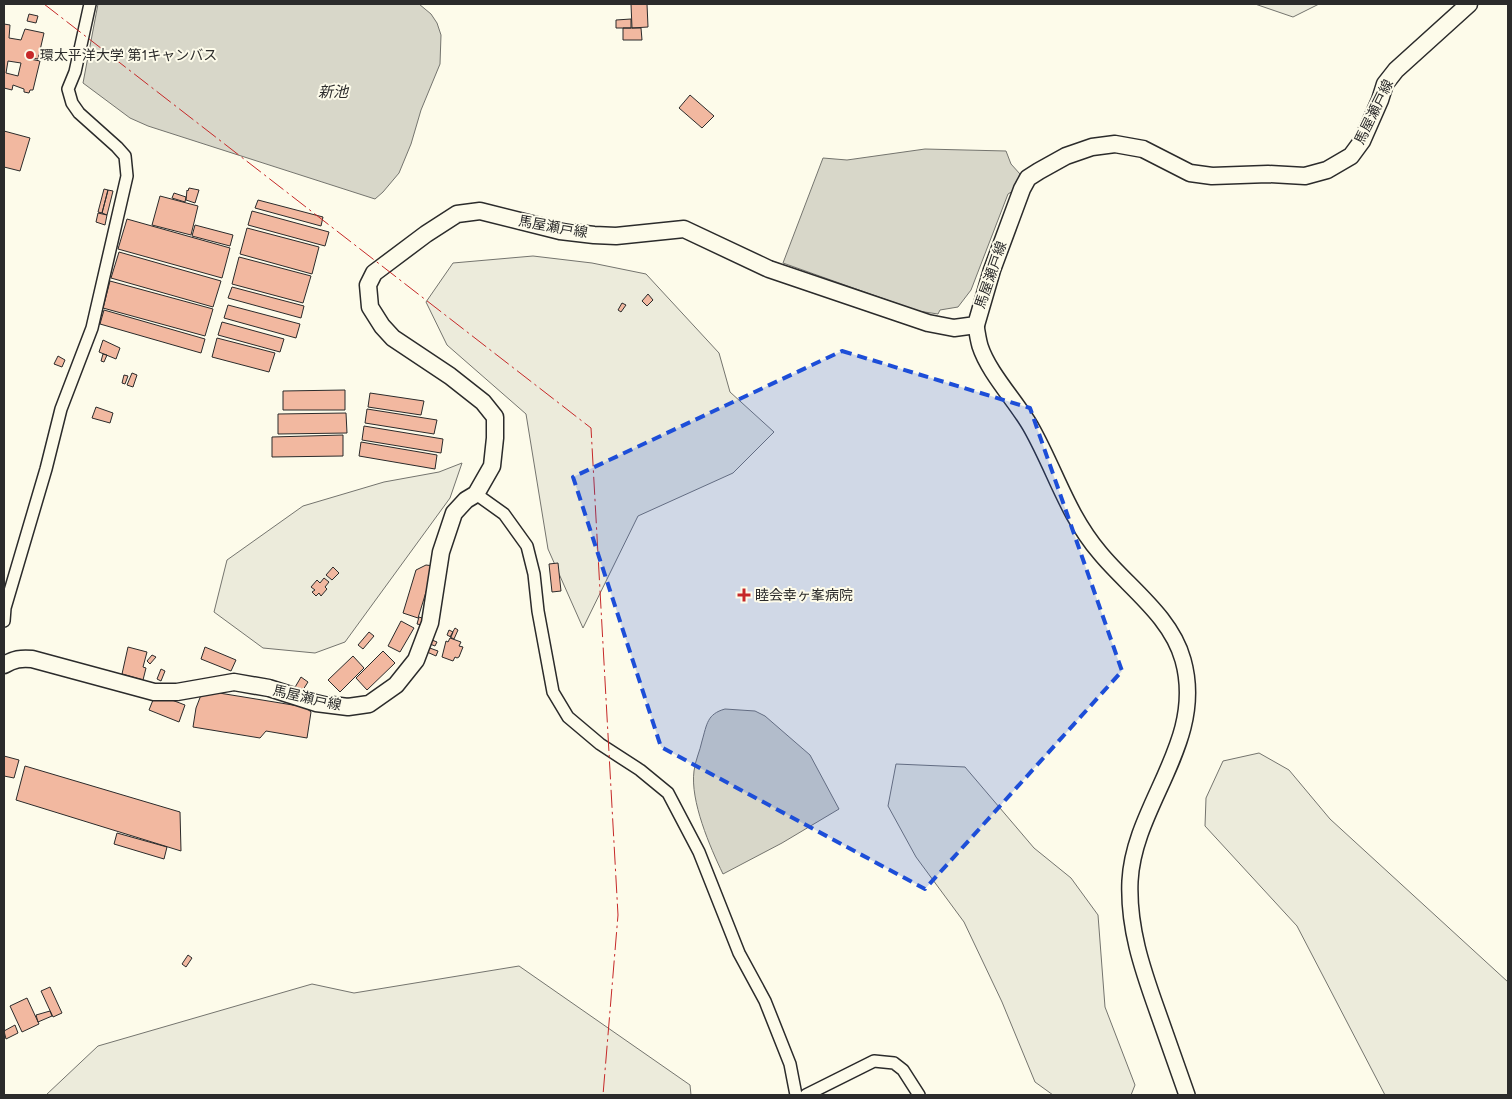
<svg xmlns="http://www.w3.org/2000/svg" width="1512" height="1099" font-family="Figtree,'Noto Sans JP',sans-serif">
<style>
.green{fill:#ecebdb;stroke:#74746e}
.water{fill:#d8d7c9;stroke:#74746e}
.building{fill:#f2b8a0;stroke:#2b2b2b;fill-rule:evenodd}
.lines{fill:none;stroke-linecap:round;stroke-linejoin:round}
.minor-casing{stroke:#2b2b2b;stroke-width:14}
.tertiary-casing{stroke:#2b2b2b;stroke-width:18}
.secondary-casing{stroke:#2b2b2b;stroke-width:19}
.minor{stroke:#fdfbea;stroke-width:11}
.tertiary{stroke:#fdfbea;stroke-width:15}
.secondary{stroke:#fdfbea;stroke-width:16}
.power{stroke:#c62828;stroke-width:1;stroke-dasharray:18 4 2.5 4;stroke-linecap:butt}
.marked{fill:#1d4ed8;fill-opacity:0.2;stroke:#1d4ed8;stroke-width:4;stroke-dasharray:10 6;stroke-linejoin:round}
.poi-dot{fill:#c62828;stroke:#fdfbea;stroke-width:2}
.labels{text-anchor:middle;dominant-baseline:central;stroke-width:4;stroke-linejoin:round;paint-order:stroke}
.poi-label{font-size:14px;fill:#2b2b2b;stroke:#fdfbea;text-anchor:start}
.street-label{font-size:14px;fill:#2b2b2b;stroke:#fdfbea}
.water-label{font-size:15px;font-style:italic;fill:#2b2b2b;stroke:#fdfbea}
</style>
<rect width="100%" height="100%" fill="#fdfbea"/>
<path class="green" d="M 1255,4 L 1319,4 L 1293,17 Z
M 533,256 L 592,263 L 646,274 L 719,353 L 730,392 L 774,432 L 733,473 L 638,516 L 583,628 L 548,549 L 526,414 L 447,345 L 426,302 L 453,263 Z
M 462,463 L 450,498 L 345,642 L 315,653 L 263,648 L 214,612 L 227,560 L 303,506 L 384,482 L 439,472 Z
M 1259,753 L 1289,770 L 1330,819 L 1508,982 L 1508,1095 L 1385,1095 L 1297,926 L 1205,826 L 1206,798 L 1223,761 Z
M 896,764 L 965,767 L 1034,848 L 1071,878 L 1098,915 L 1105,1007 L 1135,1085 L 1131,1095 L 1053,1095 L 1035,1082 L 1002,1002 L 964,922 L 916,857 L 888,806 Z
M 519,966 L 690,1085 L 691,1095 L 46,1095 L 98,1046 L 312,984 L 354,993 Z"/>
<path class="water" d="M 98,4 L 419,4 L 431,14 L 437,23 L 441,35 L 440,64 L 421,110 L 411,144 L 399,173 L 383,192 L 375,199 L 148,126 L 130,118 L 83,83 Z
M 925,149 L 1006,151 L 1011,164 L 1020,174 L 1013,191 L 1008,194 L 971,290 L 958,307 L 940,310 L 938,314 L 918,311 L 783,263 L 823,158 L 847,160 Z
M 725,709 L 755,711 L 765,716 L 810,755 L 839,809 L 782,843 L 723,874 C 710,847 690,801 694,771 C 695,761 700,751 702,741 C 707,724 707,714 725,709 Z"/>
<path class="building" d="M 631,4 L 647,4 L 648,27 L 632,28 Z
M 29,14 L 38,16 L 36,23 L 27,21 Z
M 631,19 L 631,28 L 616,28 L 616,20 Z
M 4,24 L 10,25 L 9,38 L 21,40 L 25,29 L 44,33 L 38,59 L 31,58 L 30,59 L 40,61 L 33,90 L 30,90 L 29,93 L 24,92 L 24,89 L 13,85 L 12,90 L 4,88 ZM 8,61 L 21,63 L 18,76 L 6,73 Z
M 623,28 L 641,28 L 642,40 L 623,40 Z
M 690,95 L 714,116 L 702,128 L 679,108 Z
M 4,131 L 30,138 L 20,171 L 4,167 Z
M 189,188 L 199,190 L 195,203 L 186,200 L 187,190 L 188,191 Z
M 104,189 L 108,190 L 102,213 L 98,212 Z
M 108,190 L 113,191 L 107,215 L 102,213 Z
M 174,193 L 186,197 L 185,202 L 172,198 Z
M 160,196 L 198,206 L 191,235 L 152,225 Z
M 258,200 L 323,217 L 321,226 L 255,208 Z
M 252,211 L 329,232 L 325,246 L 248,225 Z
M 98,213 L 107,215 L 105,225 L 96,222 Z
M 127,219 L 230,248 L 222,278 L 118,249 Z
M 195,225 L 233,235 L 230,246 L 192,236 Z
M 247,228 L 319,247 L 312,274 L 240,254 Z
M 119,252 L 221,281 L 213,307 L 111,278 Z
M 239,257 L 311,276 L 303,303 L 232,284 Z
M 110,281 L 213,309 L 205,336 L 103,308 Z
M 232,287 L 304,306 L 301,318 L 228,298 Z
M 648,294 L 653,300 L 647,306 L 642,301 Z
M 622,303 L 626,305 L 621,312 L 618,310 Z
M 228,305 L 300,324 L 296,338 L 224,318 Z
M 104,310 L 205,339 L 201,353 L 100,324 Z
M 222,322 L 284,339 L 280,352 L 218,335 Z
M 217,338 L 275,353 L 269,372 L 212,357 Z
M 103,340 L 120,348 L 116,359 L 99,352 Z
M 103,354 L 107,355 L 104,362 L 101,361 Z
M 58,356 L 65,360 L 62,367 L 54,364 Z
M 132,373 L 137,375 L 133,387 L 127,385 Z
M 124,375 L 128,376 L 125,384 L 122,383 Z
M 345,390 L 345,410 L 283,410 L 283,391 Z
M 370,393 L 424,401 L 421,415 L 368,407 Z
M 96,407 L 113,413 L 110,423 L 92,418 Z
M 367,409 L 437,420 L 434,434 L 365,423 Z
M 346,413 L 347,433 L 278,434 L 278,414 Z
M 364,426 L 443,439 L 441,453 L 362,440 Z
M 343,435 L 343,456 L 272,457 L 272,437 Z
M 361,442 L 437,455 L 435,469 L 359,456 Z
M 558,563 L 561,591 L 552,592 L 549,564 Z
M 426,565 L 434,566 L 418,618 L 403,613 L 416,570 Z
M 333,567 L 339,573 L 332,580 L 326,575 Z
M 324,578 L 329,582 L 325,587 L 327,589 L 321,596 L 319,593 L 316,596 L 312,592 L 315,590 L 311,587 L 317,580 L 320,583 Z
M 419,617 L 425,619 L 422,625 L 417,624 Z
M 401,621 L 414,628 L 400,652 L 388,646 Z
M 455,628 L 458,630 L 454,639 L 450,637 Z
M 449,630 L 453,632 L 451,637 L 447,635 Z
M 369,632 L 374,636 L 363,649 L 358,645 Z
M 450,638 L 461,642 L 459,646 L 463,647 L 459,657 L 457,658 L 455,657 L 453,661 L 442,657 L 446,641 L 448,642 Z
M 432,640 L 437,642 L 435,646 L 430,644 Z
M 128,647 L 147,652 L 143,667 L 146,668 L 143,680 L 122,674 Z
M 205,647 L 236,660 L 231,671 L 201,659 Z
M 427,647 L 438,651 L 436,656 L 427,652 Z
M 383,651 L 395,663 L 367,690 L 356,678 Z
M 152,655 L 156,657 L 150,664 L 147,661 Z
M 353,656 L 364,668 L 340,692 L 328,680 Z
M 161,669 L 165,671 L 161,681 L 157,679 Z
M 301,677 L 308,682 L 301,693 L 294,689 Z
M 213,692 L 305,707 L 311,712 L 307,738 L 266,731 L 260,738 L 193,727 L 196,708 L 201,695 Z
M 155,695 L 164,697 L 185,705 L 179,722 L 149,710 Z
M 4,756 L 19,760 L 14,778 L 4,776 Z
M 25,766 L 180,812 L 181,851 L 16,800 Z
M 117,833 L 167,847 L 164,859 L 114,844 Z
M 188,955 L 192,958 L 186,967 L 182,964 Z
M 50,987 L 62,1013 L 53,1017 L 41,991 Z
M 27,998 L 39,1024 L 22,1032 L 10,1006 Z
M 50,1011 L 52,1016 L 38,1022 L 36,1015 Z
M 15,1025 L 18,1033 L 6,1039 L 4,1031 Z"/>
<g class="lines">
<g class="minor-casing">
<path id="minor" d="M 476,494 L 504,514 L 527,546 L 534,574 L 538,611 L 553,692 L 568,717 L 600,744 L 640,770 L 668,793 L 699,852 L 739,953 L 765,1001 L 790,1064 L 796,1095
M 4,621 L 5,608 L 46,469 L 61,409 L 92,328 L 127,176 L 125,156 L 117,147 L 79,113 L 72,103 L 68,89 L 75,72 L 90,4
M 806,1095 L 874,1061 L 894,1063 L 903,1070 L 919,1095"/>
</g>
<g class="tertiary-casing">
<path id="tertiary" d="M 976,325 C 977,332 978,339 980,346 C 989,374 1018,403 1032,429 C 1056,472 1067,514 1100,553 C 1128,587 1171,616 1183,660 C 1206,742 1134,804 1130,881 C 1128,927 1142,968 1157,1010 C 1167,1039 1177,1067 1187,1095"/>
</g>
<g class="secondary-casing">
<path id="secondary" d="M 4,665 C 14,659 21,658 32,659 L 154,692 L 177,692 L 234,682 L 269,688 L 316,703 L 348,707 L 369,704 L 396,685 L 416,660 L 430,623 L 441,552 L 454,513 L 466,500 L 476,494 L 492,466 L 495,438 L 495,417 L 483,402 L 450,376 L 393,338 L 382,326 L 370,307 L 368,285 L 374,273 L 426,234 L 457,214 L 480,211 L 560,231 L 594,235 L 616,236 L 684,229 L 769,269 L 928,323 L 954,328 L 976,325 L 992,270 L 1022,189 L 1028,178 L 1039,171 L 1066,156 L 1092,147 L 1115,144 L 1143,149 L 1190,173 L 1212,176 L 1268,174 L 1305,176 L 1327,170 L 1351,156 L 1362,141 L 1380,100 L 1385,84 L 1396,70 L 1469,4"/>
</g>
<use href="#minor" class="minor"/>
<use href="#tertiary" class="tertiary"/>
<use href="#secondary" class="secondary"/>
<path class="power" d="M 44,4 L 591,428 L 618,915 L 603,1095"/>
</g>
<path class="marked" d="M 842,351 L 1030,408 L 1122,671 L 925,889 L 661,747 L 573,477 Z"/>
<g class="poi-dot">
<circle cx="30" cy="55" r="5"/>
<path d="M741.5 587.5h5v5h5v5h-5v5h-5v-5h-5v-5h5z"/>
</g>
<g class="labels">
<g class="poi-label">
<text x="40" y="55">環太平洋大学 第1キャンバス</text>
<text x="755" y="595">睦会幸ヶ峯病院</text>
</g>
<g class="street-label">
<text transform="translate(1374 112) rotate(-64)">馬屋瀬戸線</text>
<text transform="translate(553 227) rotate(10)">馬屋瀬戸線</text>
<text transform="translate(991 275) rotate(-71)">馬屋瀬戸線</text>
<text transform="translate(307 698) rotate(13)">馬屋瀬戸線</text>
</g>
<g class="water-label">
<text x="333" y="92">新池</text>
</g>
</g>
<rect width="1512" height="1099" fill="none" stroke="#2b2b2b" stroke-width="10"/>
</svg>
